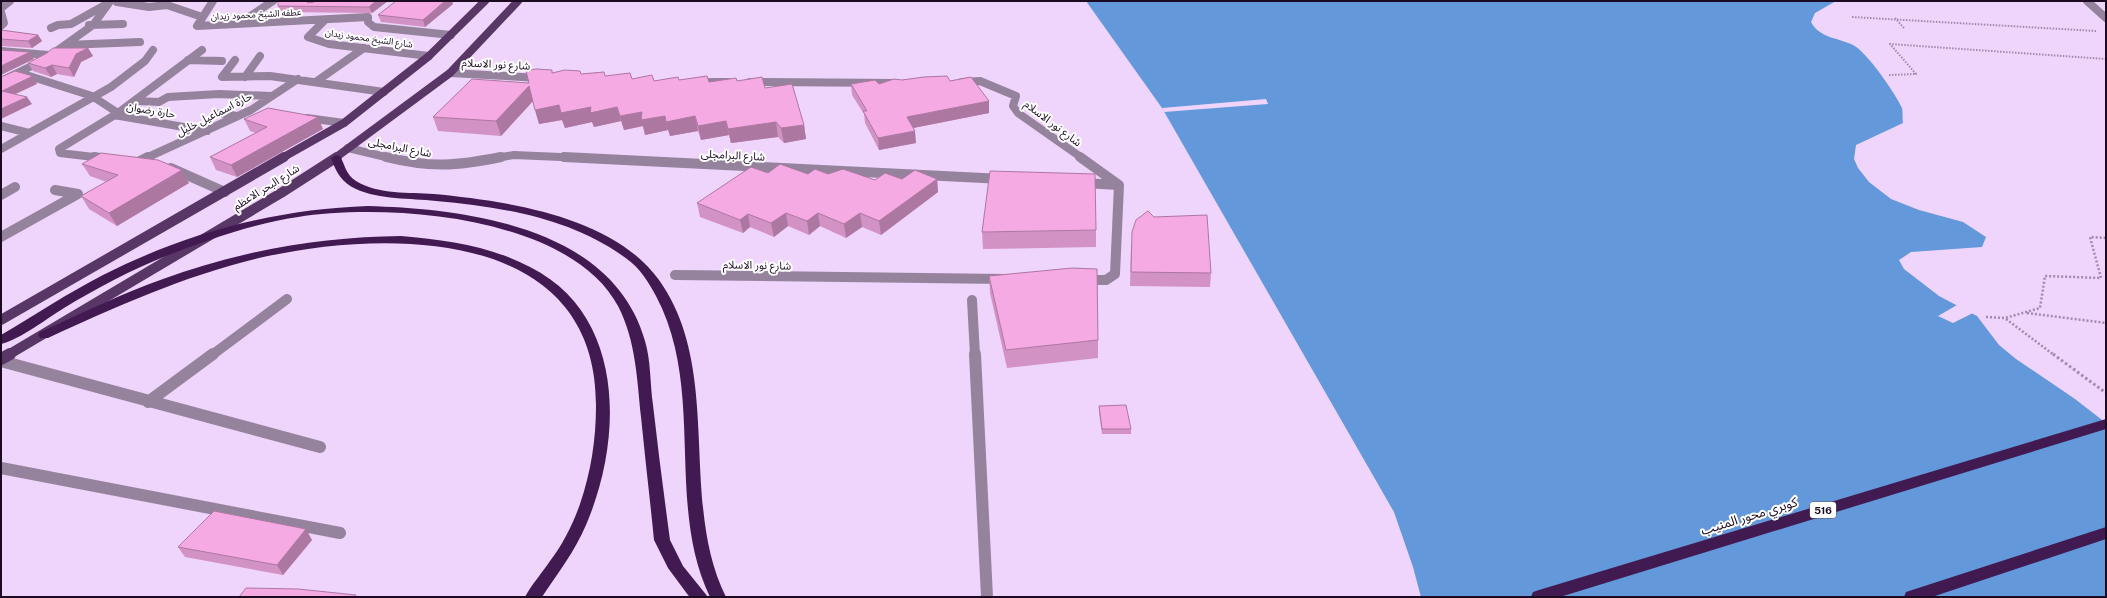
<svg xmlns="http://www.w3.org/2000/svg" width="2107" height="598" font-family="'Public Sans','Noto Sans Arabic',sans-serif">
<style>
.water{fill:#6398da}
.pier{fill:#efd4fc}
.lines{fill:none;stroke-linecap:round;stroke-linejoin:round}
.path-far2{stroke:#a18aac;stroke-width:2;stroke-dasharray:1.5 1.5;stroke-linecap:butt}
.path-far1{stroke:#a18aac;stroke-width:2.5;stroke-dasharray:2 2;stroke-linecap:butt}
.path{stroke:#a18aac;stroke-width:3;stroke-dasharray:2.5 2.5;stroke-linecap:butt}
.minor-far2{stroke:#95839e;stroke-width:8}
.minor-far1{stroke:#95839e;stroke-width:10}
.minor{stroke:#95839e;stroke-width:12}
.major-far2{stroke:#583767;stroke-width:8}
.major-far1{stroke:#583767;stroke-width:10}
.major{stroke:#583767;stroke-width:12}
.highway{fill:#421a52;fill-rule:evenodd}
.wall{fill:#d392c4}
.shaded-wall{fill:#ac77a0}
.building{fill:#f5aae4;stroke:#ac77a0}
.labels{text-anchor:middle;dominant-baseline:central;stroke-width:4;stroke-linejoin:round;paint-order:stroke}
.far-street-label{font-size:9px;fill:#1b0a22;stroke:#fff}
.shield{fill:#fff;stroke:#5f5464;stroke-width:1}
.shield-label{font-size:10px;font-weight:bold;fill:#1b0a22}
.street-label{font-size:11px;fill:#1b0a22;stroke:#fff}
.near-street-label{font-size:13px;fill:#1b0a22;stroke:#fff}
</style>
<rect width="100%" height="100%" fill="#efd4fc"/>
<path class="water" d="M 1086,1 L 1836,1 L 1815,13 L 1811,22 C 1819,38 1839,38 1853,45 C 1867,52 1895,93 1902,108 C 1903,112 1902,118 1903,123 L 1856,145 L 1854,159 L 1858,168 L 1869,182 L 1891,199 L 1919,210 L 1963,222 L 1986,237 L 1982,247 L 1911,252 L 1899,260 L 1904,269 L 1939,296 L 1977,316 L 1999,345 L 2016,359 L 2075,399 L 2106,423 L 2106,597 L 1421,597 L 1413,567 L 1394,512 L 1162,108 Z"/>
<path class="pier" d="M 1266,99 L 1268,104 L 1164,112 L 1162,108 Z
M 1957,305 L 1973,313 L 1953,323 L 1938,316 Z"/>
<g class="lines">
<path class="path-far2" d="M 1852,17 L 2096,31
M 1895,18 L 1904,28
M 1889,75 L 1916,74 L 1890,44 L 2106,59"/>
<path class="path-far1" d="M 2027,313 L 2106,323
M 1986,317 L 2005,318 L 2040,308 L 2045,276 L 2101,278 L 2090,237 L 2106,238
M 2006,319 L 2054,355"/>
<path class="path" d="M 2053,354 L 2106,393"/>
<path class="minor-far2" d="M 213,1 L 197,26 L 368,17 L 368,22 L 374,27 L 451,35
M 2087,1 L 2106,18
M 117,2 L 149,7 L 167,5 L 202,17
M 1,8 L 10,1
M 1,12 L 4,23 L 1,26
M 325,20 L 308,37 L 329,44 L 429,56
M 240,23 L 273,1
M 89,25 L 123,24
M 51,28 L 58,25 L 71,24 L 105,5
M 66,45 L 140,42
M 1,51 L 48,55 L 50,57 L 1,81
M 51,55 L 93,25 L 109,3 L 108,1
M 188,60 L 222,61
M 235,60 L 222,77 L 270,76 L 384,92
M 20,73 L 92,96 L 118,113 L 59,149 L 60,153 L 102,158
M 450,73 L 540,78
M 245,77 L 260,56
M 317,81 L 364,48
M 696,82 L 728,82
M 750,82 L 896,83
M 962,82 L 980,81 L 1016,96 L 1013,106 L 1018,113 L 1082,158
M 137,101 L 159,102 L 168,97 L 219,94 L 271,96
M 118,113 L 202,50
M 220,113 L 236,116
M 114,115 L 207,131
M 307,118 L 344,123
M 1,126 L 29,133
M 348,148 L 390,158
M 1,149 L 111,87 L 145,61 L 153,50
M 146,158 L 251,110 L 298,79
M 496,158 L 514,155 L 584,158"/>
<path class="minor-far1" d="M 94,157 L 106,159
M 386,157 C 430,168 457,166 501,157
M 564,157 L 1003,179
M 1080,157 L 1119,185 L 1115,274 L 1106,280 L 1084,280
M 136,163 L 148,157
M 171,168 L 225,192
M 1083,183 L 1119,185
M 1,195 L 15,187
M 1,237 L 78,194 L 55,190
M 675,275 L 1004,279
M 972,300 L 975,355
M 212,355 L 287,299"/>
<path class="minor" d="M 975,354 L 987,597
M 1,361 L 320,447
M 148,402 L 213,354
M 1,468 L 340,533"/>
<path class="major-far2" d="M 282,158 L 344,123 L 429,56 L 485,1
M 335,158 L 450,73 L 518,1"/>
<path class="major-far1" d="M 1,320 L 284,157
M 8,355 L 281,193 L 337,157"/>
<path class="major" d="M 1,359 L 10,354"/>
<path class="highway" d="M 336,155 L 340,156 C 345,165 346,175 356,181 C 379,195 409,192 434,194 C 507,201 613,216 659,280 C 724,371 678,501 726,597 L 710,597 C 665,504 706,390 656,296 C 649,283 640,268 627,259 C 572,218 503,207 436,201 C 410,198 380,200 356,189 C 342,183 336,172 331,158 Z
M 368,206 C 468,209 613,227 645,341 C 651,361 650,384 653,405 C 658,450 664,495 670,540 L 683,566 L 708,597 L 690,597 L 688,595 L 668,568 L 654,540 C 650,499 645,458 641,417 C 637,379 636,341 618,306 C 569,215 387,203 298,217 C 252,224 209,239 166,256 C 131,270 97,288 64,308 C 46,319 21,339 1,344 L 1,335 C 35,315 68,293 103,275 C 186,233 276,209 368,206 Z
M 401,236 C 446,240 490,246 530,267 C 626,315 623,439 586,525 C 575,551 558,573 542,597 L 525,597 C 532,584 542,573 550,561 C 563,544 573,524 580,504 C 591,472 596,439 596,406 C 597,230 394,229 268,256 C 191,273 120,305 48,338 L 40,338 L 38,335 L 40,332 C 80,314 121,294 163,279 C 239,251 320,237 401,236 Z
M 2106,419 L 2106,429 L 1560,597 L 1531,597 L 1533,592 L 1539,590 Z
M 2106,527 L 2106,539 L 1932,597 L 1904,597 L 1906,592 Z"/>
</g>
<path class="wall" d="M 308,1 L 308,3 L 388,1 L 372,13 L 281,12 L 278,6 Z
M 396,1 L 452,1 L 453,4 L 425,27 L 381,22 L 378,15 Z
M 1,30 L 38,35 L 42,41 L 32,48 L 1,46 Z
M 88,48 L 93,56 L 81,62 L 74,77 L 57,74 L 51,77 L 33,71 L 28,63 Z
M 553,73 L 581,74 L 654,81 L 679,80 L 709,82 L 737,81 L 765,88 L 804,125 L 806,139 L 784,143 L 778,137 L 731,143 L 729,135 L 701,140 L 698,131 L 670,136 L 668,130 L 645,135 L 643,126 L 624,130 L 621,121 L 594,127 L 592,122 L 565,128 L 562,120 L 539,124 L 533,101 L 501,136 L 438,131 L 433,117 L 529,83 Z
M 902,80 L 950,81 L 989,113 L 913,128 L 916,143 L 879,150 L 865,123 L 864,114 L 852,95 L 851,84 L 879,84 Z
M 244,119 L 323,129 L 237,177 L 216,170 L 210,157 L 256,133 L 250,131 Z
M 82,164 L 189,183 L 117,226 L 89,209 L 81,196 L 107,182 L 90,176 Z
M 768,173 L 808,174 L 828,174 L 875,180 L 937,179 L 938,192 L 881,235 L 862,227 L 846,238 L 820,226 L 809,235 L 788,226 L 774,237 L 750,227 L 743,233 L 700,217 L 697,203 Z
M 1096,230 L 1096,247 L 983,249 L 982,232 Z
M 1131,246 L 1211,273 L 1210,287 L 1130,286 Z
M 989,276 L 1098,340 L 1098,358 L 1007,368 L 990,293 Z
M 1099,406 L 1131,429 L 1131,434 L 1102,434 L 1099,412 Z
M 312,540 L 283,575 L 185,557 L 178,547 Z"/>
<path class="shaded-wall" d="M 376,1 L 388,1 L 372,13 L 369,7 Z
M 445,1 L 452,1 L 453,4 L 425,27 L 423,20 Z
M 38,35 L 42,41 L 32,48 L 28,41 Z
M 88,48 L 93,56 L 81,62 L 74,77 L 69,68 L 76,54 Z
M 30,52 L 34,59 L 1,75 L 1,66 Z
M 52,65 L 57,74 L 51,77 L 45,68 Z
M 33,76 L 37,84 L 7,98 L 2,91 Z
M 529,86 L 534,100 L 501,136 L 496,121 Z
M 27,97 L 32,104 L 1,119 L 1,109 Z
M 989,101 L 989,113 L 908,129 L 907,117 Z
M 559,105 L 591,107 L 617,107 L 621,121 L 594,127 L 592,122 L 565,128 L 562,120 L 539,124 L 535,110 Z
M 642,112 L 665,116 L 668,130 L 645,135 L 643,126 L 624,130 L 620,116 Z
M 695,116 L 698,131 L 670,136 L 666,122 Z
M 318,117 L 323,129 L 237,177 L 231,165 Z
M 726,121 L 729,135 L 701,140 L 698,126 Z
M 776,122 L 778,137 L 731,143 L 728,129 Z
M 804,125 L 806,139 L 784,143 L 781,128 Z
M 915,131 L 916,143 L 879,150 L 878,138 Z
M 182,170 L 189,183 L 117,226 L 109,213 Z
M 937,179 L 938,192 L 881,235 L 879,221 Z
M 786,213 L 788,226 L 774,237 L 771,223 Z
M 818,213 L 820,226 L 809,235 L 807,221 Z
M 860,213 L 862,227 L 846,238 L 844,224 Z
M 748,214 L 750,227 L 743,233 L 740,220 Z
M 306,529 L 312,540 L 283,575 L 277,565 Z"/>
<path class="building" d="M 278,1 L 306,1 L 308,3 L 314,2 L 315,1 L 376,1 L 369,7 L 278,6 Z
M 396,1 L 445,1 L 423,20 L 378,15 Z
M 1,30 L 38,35 L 28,41 L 1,39 Z
M 53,48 L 88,48 L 76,54 L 69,68 L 52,65 L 45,68 L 28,63 L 47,53 Z
M 1,50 L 30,52 L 1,66 Z
M 536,69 L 552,70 L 552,73 L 565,70 L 580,71 L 581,74 L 604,72 L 605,76 L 630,73 L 632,79 L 652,75 L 654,81 L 678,77 L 679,80 L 707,76 L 709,82 L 736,78 L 737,81 L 762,77 L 765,88 L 792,84 L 804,125 L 781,128 L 776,122 L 728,129 L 726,121 L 698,126 L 695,116 L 666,122 L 665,116 L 641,120 L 642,112 L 620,116 L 617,107 L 590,113 L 591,107 L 561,113 L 559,105 L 535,110 L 529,86 L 496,121 L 433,117 L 472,79 L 529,83 L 526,71 Z
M 15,71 L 33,76 L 2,91 L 27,97 L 1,109 L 1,77 Z
M 947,76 L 950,81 L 971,77 L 989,101 L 907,117 L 915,131 L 878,138 L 863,111 L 867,111 L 851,84 L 875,80 L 879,84 L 894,79 L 902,80 L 924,77 Z
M 268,108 L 318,117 L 231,165 L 210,157 L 267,127 L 244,119 Z
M 101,153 L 158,160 L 182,170 L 109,213 L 81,196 L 118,175 L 82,164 Z
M 780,164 L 808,174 L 815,169 L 828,174 L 843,169 L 875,180 L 885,173 L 902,179 L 915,170 L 937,179 L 879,221 L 860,213 L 844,224 L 818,213 L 807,221 L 786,213 L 771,223 L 748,214 L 740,220 L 697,203 L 751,167 L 768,173 Z
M 990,171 L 1095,174 L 1096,230 L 982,232 Z
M 1148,211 L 1154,217 L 1207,215 L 1211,273 L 1131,272 L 1132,232 L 1136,220 Z
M 1072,268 L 1097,269 L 1098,340 L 1006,350 L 989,276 Z
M 1126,405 L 1131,429 L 1102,429 L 1099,406 Z
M 214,511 L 306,529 L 277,565 L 178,547 Z
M 246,588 L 298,589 L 356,595 L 355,597 L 239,597 Z"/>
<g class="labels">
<g class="far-street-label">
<text transform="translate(256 14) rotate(-3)">عطفه الشيخ محمود زيدان</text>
<text transform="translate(369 38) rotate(8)">شارع الشيخ محمود زيدان</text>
</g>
<rect class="shield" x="1810" y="502" width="26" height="16" rx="3"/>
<g class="shield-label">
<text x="1823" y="510">516</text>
</g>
<g class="street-label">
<text transform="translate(496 64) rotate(3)">شارع نور الاسلام</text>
<text transform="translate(151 110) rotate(10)">حارة رضوان</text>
<text transform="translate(214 114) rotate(-27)">حارة اسماعيل خليل</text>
<text transform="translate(1053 123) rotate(37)">شارع نور الاسلام</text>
<text transform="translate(400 147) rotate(11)">شارع البرامجلى</text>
<text transform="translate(733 155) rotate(3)">شارع البرامجلى</text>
<text transform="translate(266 187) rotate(-32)">شارع البحر الاعظم</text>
<text transform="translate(757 265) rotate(1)">شارع نور الاسلام</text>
</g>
<g class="near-street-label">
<text transform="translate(1749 516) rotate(-17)">كوبري محور المنيب</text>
</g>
</g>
<rect width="2107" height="598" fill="none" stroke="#1b0a22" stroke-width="4"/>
</svg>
